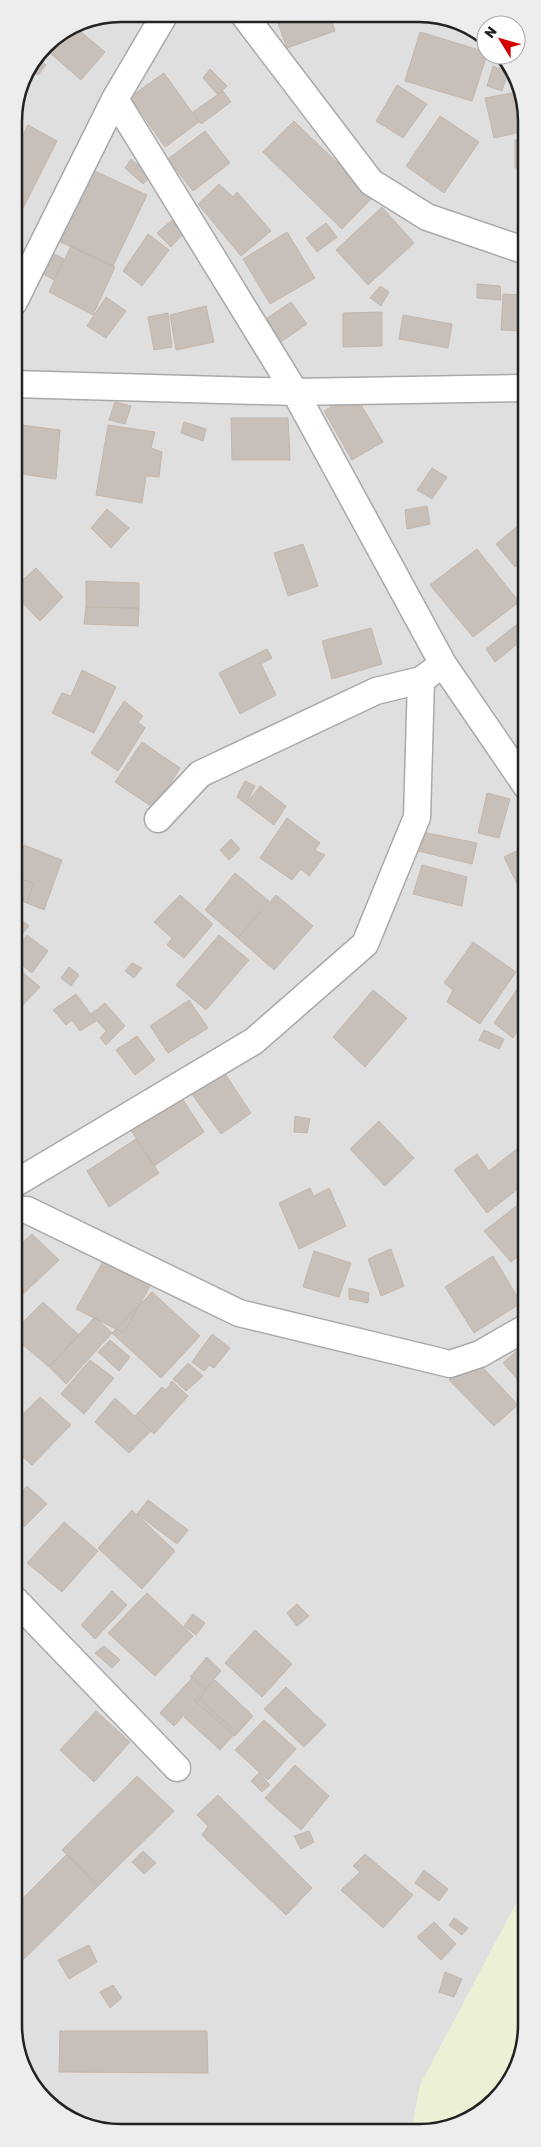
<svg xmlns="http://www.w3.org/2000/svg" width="541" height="2147" font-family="Rubik,sans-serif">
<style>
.residential{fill:#e0dfdf}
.farmland{fill:#eef0d5}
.building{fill:#c7bfb8;stroke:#c4b6ab}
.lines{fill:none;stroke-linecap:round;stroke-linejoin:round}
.minor-casing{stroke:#a9a9a9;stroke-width:29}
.minor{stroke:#fff;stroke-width:26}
.rim{fill:none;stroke:#222;stroke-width:2.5}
</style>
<rect width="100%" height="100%" fill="#f2efe9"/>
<path class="residential" d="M 122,14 L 441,16 L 486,42 L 486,55 L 502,55 L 526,107 L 527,2032 L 500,2097 L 473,2119 L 434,2132 L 100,2131 L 45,2101 L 15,2040 L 14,115 L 22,80 L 46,45 L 81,22 Z"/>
<path class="farmland" d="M 527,1886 L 527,2032 L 500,2097 L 473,2119 L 434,2132 L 411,2132 L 420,2085 L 521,1894 Z"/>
<path class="building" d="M 275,15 L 330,15 L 335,31 L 287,48 Z
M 74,26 L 105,52 L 81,80 L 50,53 Z
M 420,32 L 486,52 L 487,55 L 472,101 L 405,81 Z
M 37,58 L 46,65 L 38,75 L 29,70 Z
M 493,66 L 508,72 L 502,91 L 487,86 Z
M 210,69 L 227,86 L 218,95 L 203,78 Z
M 164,73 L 199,122 L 165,147 L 130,97 Z
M 397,85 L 427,104 L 403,138 L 376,121 Z
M 223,91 L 231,102 L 201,124 L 193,112 Z
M 517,92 L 525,131 L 494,138 L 485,98 Z
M 440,116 L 479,142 L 444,193 L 406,166 Z
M 294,121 L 373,197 L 342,229 L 263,152 Z
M 28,125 L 57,141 L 14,226 L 14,153 Z
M 205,131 L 230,163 L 193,191 L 168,159 Z
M 526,139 L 526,167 L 515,168 L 515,140 Z
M 131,159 L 151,176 L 143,184 L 125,168 Z
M 526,168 L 526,200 L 523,201 L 520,169 Z
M 90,169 L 147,195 L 113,266 L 56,240 Z
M 219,184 L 233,197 L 237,192 L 271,231 L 241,256 L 198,204 Z
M 382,207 L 414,243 L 368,285 L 336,250 Z
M 172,220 L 185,232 L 171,247 L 157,233 Z
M 326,223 L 337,237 L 317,252 L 306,238 Z
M 287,232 L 315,278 L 270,304 L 243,259 Z
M 148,234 L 169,250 L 142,286 L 123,271 Z
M 71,246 L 115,267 L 93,315 L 49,292 Z
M 50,252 L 64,259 L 54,280 L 40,272 Z
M 477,284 L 500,286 L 501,300 L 477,298 Z
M 380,286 L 389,292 L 381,306 L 370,298 Z
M 503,294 L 526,295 L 526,331 L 501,330 Z
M 106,297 L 126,311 L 106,338 L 87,326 Z
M 291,302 L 307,324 L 278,344 L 263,321 Z
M 206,306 L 214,342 L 176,350 L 170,315 Z
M 382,312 L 382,346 L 343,347 L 343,313 Z
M 168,313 L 172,347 L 154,350 L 148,317 Z
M 403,315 L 452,324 L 448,348 L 399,339 Z
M 354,393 L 383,442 L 352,460 L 324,411 Z
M 115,402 L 131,406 L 125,424 L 109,420 Z
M 231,418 L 288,418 L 290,460 L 232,460 Z
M 184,422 L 206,429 L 203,441 L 181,433 Z
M 14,424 L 60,430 L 56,479 L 14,473 Z
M 108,425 L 155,432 L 151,448 L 162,452 L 159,477 L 146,476 L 142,503 L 96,495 Z
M 432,468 L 447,477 L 432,499 L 417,490 Z
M 427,506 L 430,524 L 407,529 L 405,510 Z
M 107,509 L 129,528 L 111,548 L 91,528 Z
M 520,524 L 526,530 L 526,557 L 515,567 L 496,544 Z
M 303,544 L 318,586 L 288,596 L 274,553 Z
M 477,549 L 519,602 L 473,637 L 430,585 Z
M 36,568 L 63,597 L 40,621 L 14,594 L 14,588 Z
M 86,581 L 139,583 L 139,608 L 86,607 Z
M 86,607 L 139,608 L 138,626 L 84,624 Z
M 526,617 L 526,637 L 495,662 L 486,649 Z
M 371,628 L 382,664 L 332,679 L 322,641 Z
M 267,649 L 272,658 L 261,664 L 276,695 L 240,714 L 219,673 Z
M 82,670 L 116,687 L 94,733 L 52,713 L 62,693 L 71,696 Z
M 124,701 L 143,716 L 138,722 L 145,728 L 118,771 L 91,753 Z
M 142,742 L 180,768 L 155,809 L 115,782 Z
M 245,781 L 255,786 L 246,804 L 237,797 Z
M 260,786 L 286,806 L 274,825 L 246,804 Z
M 487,793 L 510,799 L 499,838 L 478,833 Z
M 287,818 L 320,843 L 315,850 L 325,855 L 309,876 L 301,869 L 292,880 L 260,858 Z
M 422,832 L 477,843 L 472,864 L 418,851 Z
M 231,839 L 240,849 L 229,860 L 220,850 Z
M 24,845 L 62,860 L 44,910 L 27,903 L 34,883 L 14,877 L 14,864 Z
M 527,846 L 527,904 L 504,857 Z
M 422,865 L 467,877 L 462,906 L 413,894 Z
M 235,873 L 269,901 L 238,938 L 205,910 Z
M 14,877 L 34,883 L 27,903 L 14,899 Z
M 180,895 L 213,924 L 184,958 L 167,945 L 172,938 L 154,922 Z
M 276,895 L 313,926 L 274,970 L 238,938 Z
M 14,914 L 29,926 L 14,943 Z
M 27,935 L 48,951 L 32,973 L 14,959 L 14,955 Z
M 219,935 L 249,960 L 206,1010 L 176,985 Z
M 473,942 L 516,972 L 480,1024 L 447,1002 L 453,990 L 444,983 Z
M 132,963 L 142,968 L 134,978 L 125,971 Z
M 14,965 L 40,987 L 14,1014 Z
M 69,967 L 79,975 L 71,986 L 61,978 Z
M 522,982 L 527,984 L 527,1016 L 513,1038 L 494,1023 Z
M 373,990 L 407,1018 L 365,1067 L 333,1037 Z
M 76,994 L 96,1021 L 80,1031 L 72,1020 L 66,1025 L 53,1010 Z
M 189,1000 L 208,1028 L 168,1053 L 150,1026 Z
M 105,1003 L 125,1026 L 106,1045 L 100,1038 L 106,1031 L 91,1014 Z
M 484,1030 L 504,1039 L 499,1049 L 479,1040 Z
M 137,1036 L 155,1060 L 135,1075 L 116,1050 Z
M 218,1063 L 251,1113 L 221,1134 L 186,1086 Z
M 180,1095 L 204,1132 L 154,1166 L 130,1129 Z
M 295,1116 L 310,1119 L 307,1133 L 294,1132 Z
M 379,1121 L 414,1158 L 385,1186 L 350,1149 Z
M 136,1139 L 159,1173 L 109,1207 L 87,1171 Z
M 523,1144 L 527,1149 L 527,1182 L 487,1213 L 454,1170 L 477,1154 L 489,1171 Z
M 310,1188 L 314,1196 L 329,1188 L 346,1226 L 299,1249 L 279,1203 Z
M 527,1198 L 527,1249 L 511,1262 L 484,1231 Z
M 32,1234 L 59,1260 L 17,1300 L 14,1297 L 14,1250 Z
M 391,1249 L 404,1286 L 381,1296 L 368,1259 Z
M 109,1251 L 155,1277 L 124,1333 L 76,1309 Z
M 314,1251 L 351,1263 L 339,1297 L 303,1287 Z
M 493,1256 L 521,1303 L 474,1333 L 445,1287 Z
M 349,1288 L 369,1293 L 368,1303 L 349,1299 Z
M 152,1292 L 200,1336 L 161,1378 L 112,1333 Z
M 43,1302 L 79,1335 L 49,1367 L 14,1337 L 14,1331 Z
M 95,1317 L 112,1333 L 66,1384 L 49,1367 Z
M 212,1334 L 230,1348 L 214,1368 L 209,1365 L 204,1371 L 192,1362 Z
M 110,1340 L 130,1357 L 119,1371 L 98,1352 Z
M 527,1342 L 527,1390 L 503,1363 Z
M 474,1358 L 518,1405 L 494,1426 L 449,1380 Z
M 90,1360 L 114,1378 L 84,1414 L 61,1394 Z
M 188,1363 L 203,1376 L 186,1391 L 173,1379 Z
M 172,1381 L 188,1396 L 154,1434 L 135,1416 L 162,1387 L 166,1390 Z
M 40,1397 L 71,1425 L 32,1465 L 14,1449 L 14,1423 Z
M 115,1398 L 151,1431 L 129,1453 L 95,1422 Z
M 27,1486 L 47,1504 L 24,1527 L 15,1518 L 15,1499 Z
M 148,1500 L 188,1530 L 177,1544 L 137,1514 Z
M 132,1510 L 175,1551 L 142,1589 L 98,1548 Z
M 64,1522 L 98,1551 L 62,1592 L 27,1563 Z
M 112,1591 L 127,1605 L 95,1639 L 81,1625 Z
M 147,1593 L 193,1636 L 155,1676 L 108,1633 Z
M 297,1604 L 309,1616 L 297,1626 L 287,1613 Z
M 193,1614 L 205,1623 L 196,1635 L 184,1626 Z
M 255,1630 L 292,1664 L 262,1697 L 225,1663 Z
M 104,1646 L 120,1660 L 112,1668 L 95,1653 Z
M 207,1657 L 221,1671 L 204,1691 L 190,1677 Z
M 193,1677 L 207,1690 L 174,1726 L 160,1713 Z
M 215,1680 L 253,1716 L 235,1736 L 194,1700 Z
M 286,1687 L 326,1725 L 304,1747 L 264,1709 Z
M 200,1699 L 236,1732 L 220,1750 L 184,1717 Z
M 96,1711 L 130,1742 L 94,1782 L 60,1750 Z
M 264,1720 L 296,1749 L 268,1780 L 235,1750 Z
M 295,1765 L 329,1796 L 301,1830 L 265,1798 Z
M 259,1773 L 270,1785 L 262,1792 L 251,1781 Z
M 137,1776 L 174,1811 L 98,1886 L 62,1850 Z
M 218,1795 L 312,1888 L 286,1915 L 202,1835 L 208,1826 L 197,1815 Z
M 309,1831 L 314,1842 L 301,1849 L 294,1836 Z
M 143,1851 L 156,1863 L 144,1874 L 132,1862 Z
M 67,1854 L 98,1886 L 15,1968 L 15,1906 Z
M 365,1854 L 413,1895 L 383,1928 L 341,1890 L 360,1872 L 353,1866 Z
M 424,1870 L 448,1889 L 439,1901 L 415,1883 Z
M 454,1918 L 468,1928 L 462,1935 L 449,1925 Z
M 434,1922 L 456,1944 L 441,1960 L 417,1937 Z
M 89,1945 L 97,1962 L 69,1979 L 58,1960 Z
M 445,1972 L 462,1979 L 454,1997 L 439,1992 Z
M 113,1985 L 122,1998 L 110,2008 L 100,1992 Z
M 60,2031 L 207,2031 L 208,2073 L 59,2072 Z"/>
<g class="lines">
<g class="minor-casing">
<path id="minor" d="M 244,15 L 371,182 L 427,217 L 526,251
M 115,99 L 295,392 L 443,664 L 527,787
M 14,302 L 115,99 L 165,14
M 14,384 L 295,392 L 526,388
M 158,819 L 200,774 L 376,691 L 421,680
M 14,1184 L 254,1041 L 365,944 L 417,817 L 421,680 L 443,664
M 14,1210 L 27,1210 L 239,1313 L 450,1364 L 480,1354 L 527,1327
M 15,1600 L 177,1768"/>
</g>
<use href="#minor" class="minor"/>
</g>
<path d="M0 0H541V2147H0ZM121 22H419A99 99 0 0 1 518 121V2025A99 99 0 0 1 419 2124H121A99 99 0 0 1 22 2025V121A99 99 0 0 1 121 22Z" fill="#ededed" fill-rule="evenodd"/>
<path class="rim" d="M121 22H419A99 99 0 0 1 518 121V2025A99 99 0 0 1 419 2124H121A99 99 0 0 1 22 2025V121A99 99 0 0 1 121 22Z"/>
<g transform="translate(501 40) rotate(307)"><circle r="24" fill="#ffffff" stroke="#a7a7a7"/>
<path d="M0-4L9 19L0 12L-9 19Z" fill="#d40000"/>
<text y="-8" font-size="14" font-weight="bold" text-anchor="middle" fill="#222222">N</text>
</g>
</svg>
